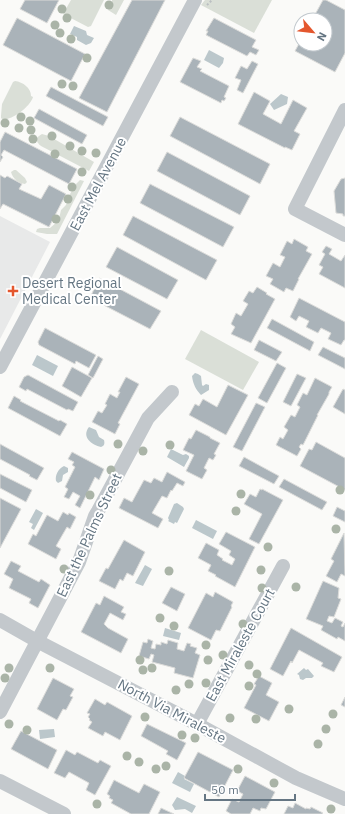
<svg xmlns="http://www.w3.org/2000/svg" width="345" height="814" viewBox="0 0 345 814" font-family="'IBM Plex Sans',sans-serif">
<style>
.built{fill:#e8e9e9}
.green{fill:#dadfd7}
.water{fill:#bbc7cb}
.building{fill:#aab3b9;stroke:#dcdcda}
.lines{fill:none;stroke-linecap:round;stroke-linejoin:round}
.path{stroke:#bbbfc2;stroke-width:2;stroke-dasharray:2 2;stroke-linecap:butt}
.street{stroke:#c3c8cc;stroke-width:14}
.tree{fill:#aab4a7}
.poi-dot{fill:#e4572e;stroke:#fff;stroke-width:1.5}
.labels{text-anchor:middle;dominant-baseline:central;stroke-width:4;stroke-linejoin:round;paint-order:stroke}
.street-label{font-size:14px;fill:#657683;stroke:#fff}
.poi-label{font-size:14px;fill:#657683;stroke:#fff;text-anchor:start}
</style>
<rect width="100%" height="100%" fill="#fafaf8"/>
<path class="built" d="M0 216 50 242 0 339Z"/>
<g class="green">
<path d="M71 0H104L91 26 88 27 63 14Z"/>
<path d="M112 0H124L116 15 108 10 112 3Z"/>
<path d="M205 0H272L254 33 201 5Z"/>
<path d="M15 81C23 82 31 88 31 96L33 97C30 107 13 119 3 120L1 118V116L2 104 13 82Z"/>
<path d="M42 134 49 136 94 162 89 171 41 146C35 141 35 138 42 134Z"/>
<path d="M14 170H16L25 178 27 182 25 184C18 183 13 179 11 172Z"/>
<path d="M80 180 84 181 57 234H47L36 232 37 229 40 228H50L57 222 59 219 61 210 66 205 69 196 75 185Z"/>
<path d="M201 330 259 362 243 390 185 359Z"/>
</g>
<g class="water">
<path d="M74 26 86 31 87 35 94 38 91 43 86 45 77 40V37L70 34Z"/>
<path d="M209 50 224 58 223 63 219 68 204 60Z"/>
<path d="M281 94 288 97 287 104 274 110 270 104Z"/>
<path d="M37 355 58 366 53 376 32 365Z"/>
<path d="M195 373 198 374 201 376 202 385 203 386 206 384 209 385V390L201 395C196 390 193 384 192 376Z"/>
<path d="M89 427 96 430 99 437 104 440C105 444 104 446 101 447 92 445 81 437 89 427Z"/>
<path d="M171 449 183 455 186 454 189 456V458L184 467 167 457Z"/>
<path d="M64 466 68 468V472L63 475 62 481 58 483 56 481C55 475 58 469 64 466Z"/>
<path d="M177 503 183 507 184 509 177 523 175 522 174 524 168 521 169 520 168 518 174 504Z"/>
<path d="M36 509 43 513 34 530 31 528 33 524 29 522Z"/>
<path d="M196 520 217 531 213 539 192 528Z"/>
<path d="M145 565 152 569 143 586 135 583Z"/>
<path d="M165 628 181 633 179 640 163 636Z"/>
<path d="M304 668 306 670 308 669 314 676 312 678H306L303 680 300 679 299 675 297 674Z"/>
<path d="M54 729 55 737 40 739 39 730Z"/>
<path d="M178 772 185 776 184 779 194 784 190 792 172 783Z"/>
<path d="M177 797 196 806 192 813 185 809 175 810 172 805Z"/>
</g>
<g class="building">
<path d="M25 0H59L47 23 20 9Z"/>
<path d="M132 0H165L107 112 79 98Z"/>
<path d="M323 0H326L345 10V53L335 72 295 51 301 40V44H325V20H312Z"/>
<path d="M17 18 85 54 71 81 3 45Z"/>
<path d="M214 18 256 40 252 47 259 50 256 55 250 52 247 56 206 35 208 31H206Z"/>
<path d="M193 58 201 61 197 67 202 69 200 71 229 86 224 97 226 98 224 101 222 100 221 103 180 82Z"/>
<path d="M252 61 258 64 243 93 237 90 241 80 235 78 241 66 247 69Z"/>
<path d="M51 87 108 117 103 126 46 96Z"/>
<path d="M254 92 270 101 263 114 281 124 293 100 307 108 294 131 300 134 292 150 285 147V148L238 124Z"/>
<path d="M39 109 87 135 82 144 34 118Z"/>
<path d="M180 117 270 164 260 184 170 136Z"/>
<path d="M5 132 77 169 69 184 4 150 1 155 3 157 0 162V142Z"/>
<path d="M167 152 250 196 240 215 157 171Z"/>
<path d="M0 175 5 178 7 176 22 184 19 189 41 199 49 185 66 194 49 227 3 204 0 209Z"/>
<path d="M345 178V216H343V214L336 213 334 191 341 179Z"/>
<path d="M150 184 234 227 223 247 140 203Z"/>
<path d="M133 216 217 260 206 280 123 235Z"/>
<path d="M294 239 308 247 306 251 312 254 298 279H299L293 291 286 288 284 292 270 284 273 279 266 276 273 263 280 267 285 257 280 255 287 241 292 244Z"/>
<path d="M326 246 332 249 329 254 341 261 345 255V288L319 274 323 267 319 265 325 254 322 252Z"/>
<path d="M117 247 178 280 167 299 106 267Z"/>
<path d="M99 278 161 311 150 329 90 298Z"/>
<path d="M257 287 267 293 266 294 275 299 251 343 231 334 235 327 231 324 236 313 241 316 248 304 243 301 249 291 253 293Z"/>
<path d="M299 298 345 322V340H344L341 345 328 339 331 333 321 328 318 333 306 327 309 321 299 316 296 321 290 317Z"/>
<path d="M272 319 314 342 310 351 267 328Z"/>
<path d="M45 328 96 355 89 368 76 361 75 364 39 345 38 342Z"/>
<path d="M259 340 282 352 276 361 254 350Z"/>
<path d="M323 347 345 358V369L318 355Z"/>
<path d="M98 356 103 359 93 378 88 375Z"/>
<path d="M277 363 286 368 267 403 258 398Z"/>
<path d="M72 367 92 378 81 397 62 386Z"/>
<path d="M297 374 306 378 291 406 283 402Z"/>
<path d="M28 375 78 402 73 411 68 409 67 410 27 389 26 391 19 387 24 377Z"/>
<path d="M126 377 139 384 118 423 120 424 115 434 92 422 98 411 102 413 107 405 105 404 110 394 117 398 120 392H118Z"/>
<path d="M315 378 332 387 329 392V394L317 415H318L303 445 301 444 299 447 301 449 297 456 276 445 280 437 283 439 288 430 284 427 291 415 295 417 300 407 297 405 303 393 307 395Z"/>
<path d="M228 385 248 395 226 435 189 415 195 404 199 406 203 399 217 407Z"/>
<path d="M343 389 345 390V414L333 407Z"/>
<path d="M14 396 21 400 20 401 59 421 60 420 67 424 60 436 8 408Z"/>
<path d="M256 403 265 407 242 451 233 447Z"/>
<path d="M196 430 210 437V438L220 443 214 454 216 455 213 460 209 458 204 468 207 470 202 479 186 471 194 455 183 450 189 438 191 439Z"/>
<path d="M316 442 345 458V490L300 466 309 449 312 450Z"/>
<path d="M0 444 44 468 37 480 29 476 30 475 0 459Z"/>
<path d="M72 452 104 469 99 480 95 477 80 508 75 505 80 496 73 492 69 499 64 497 68 489 65 487 75 467 72 465 74 462 68 459Z"/>
<path d="M244 457 279 476 274 484 239 466Z"/>
<path d="M167 472 185 482 183 486 177 483 172 491 171 490 167 498 162 496 152 513 163 519 158 528 119 508 124 498 132 502 144 480 151 483 154 478 162 482Z"/>
<path d="M0 474 32 490 26 502 0 488Z"/>
<path d="M284 479 327 502 322 510 279 487Z"/>
<path d="M260 489 262 490V489L283 500 259 544 249 539 262 514 244 504 250 494 256 497Z"/>
<path d="M0 498 21 509 0 548Z"/>
<path d="M337 507 345 511V522L333 516Z"/>
<path d="M63 512 68 515 69 513 76 517 70 529 67 527 56 546 61 549 56 559 28 544 33 534 36 536 47 515 58 521Z"/>
<path d="M226 532 255 547 235 587 215 576 216 575 208 571 211 565 198 558 206 543 219 550 217 555 223 559 222 560 232 565 235 559 229 555 231 551 219 544Z"/>
<path d="M344 533 345 576 341 574 337 582 326 576 334 561 331 559Z"/>
<path d="M124 540 145 552 133 576 127 573 123 581 120 579 115 589 99 581 106 568 108 569Z"/>
<path d="M11 561 21 566 18 571 39 582 41 579 50 585 38 608 29 603 31 599 9 588 13 579 4 574Z"/>
<path d="M323 581 339 588 338 598 341 599 334 617 329 616 327 621 332 623 335 618 343 622 341 626 343 627 345 623V641L338 637 337 639 321 630 323 626 306 619Z"/>
<path d="M171 587 185 594 177 611 162 603Z"/>
<path d="M215 592 233 602 231 606 232 607 220 631 216 630 211 640 188 628 206 593 213 597Z"/>
<path d="M104 596 124 607 121 612 126 614 123 620 110 613 104 624 108 628 128 639 121 653 81 632 96 603 100 605Z"/>
<path d="M291 628 342 657 334 672 321 666 323 663 299 650 292 663 291 661 283 676 270 669Z"/>
<path d="M148 639 153 641 151 648 155 649 156 644 161 645V642L167 644 168 640 178 643 177 649 184 651 187 643 191 644 190 646 197 648 195 653 200 655 193 678 174 673 175 668 152 662 154 655 151 654 149 659 139 656 143 642 147 643Z"/>
<path d="M259 676 272 683 266 695 279 702 269 721 244 708 256 685 254 684Z"/>
<path d="M53 678 74 689 70 696 73 697 66 710 63 709 57 720 37 709Z"/>
<path d="M345 697V707L341 705Z"/>
<path d="M95 699 105 705 107 702 132 716 120 740 105 732 103 736 88 728 92 722 89 720 90 719 88 717 90 714 87 713Z"/>
<path d="M147 724 186 743 177 760 166 754 168 751 141 736Z"/>
<path d="M21 731 57 750 48 769 11 749Z"/>
<path d="M66 750 75 755 77 752 98 763 100 760 111 766 95 795 86 790 89 783 69 772 65 778 54 773Z"/>
<path d="M198 752 233 770 219 797 184 778Z"/>
<path d="M245 776 275 792 266 809 261 808 260 811 253 808 250 814H231L226 811 232 799 239 802 243 794 237 791Z"/>
<path d="M114 780 139 793 144 784 160 792 149 814H131L111 803 113 800 109 798 110 796 107 794Z"/>
<path d="M295 803 306 809V808L310 809 311 807 323 813 322 814H284L288 806 293 808Z"/>
<path d="M161 808 174 814H158Z"/>
</g>
<g class="lines">
<path class="path" d="M207 5 212 0"/>
<g class="street">
<path d="M345 110 295 209 345 235"/>
<path d="M0 367 195 0"/>
<path d="M0 620 37 641 197 724 296 778 345 799"/>
<path d="M0 712 79 562 95 516 98 511 148 418 172 392"/>
<path d="M197 724 283 566"/>
<path d="M0 781 64 814"/>
</g>
</g>
<g class="tree">
<circle cx="109" cy="5" r="4.5"/>
<circle cx="62" cy="9" r="4.5"/>
<circle cx="67" cy="18" r="4.5"/>
<circle cx="55" cy="25" r="4.5"/>
<circle cx="60" cy="33" r="4.5"/>
<circle cx="71" cy="39" r="4.5"/>
<circle cx="87" cy="58" r="4.5"/>
<circle cx="62" cy="84" r="4.5"/>
<circle cx="73" cy="86" r="4.5"/>
<circle cx="21" cy="117" r="4.5"/>
<circle cx="30" cy="121" r="4.5"/>
<circle cx="5" cy="123" r="4.5"/>
<circle cx="19" cy="128" r="4.5"/>
<circle cx="31" cy="130" r="4.5"/>
<circle cx="52" cy="136" r="4.5"/>
<circle cx="33" cy="139" r="4.5"/>
<circle cx="70" cy="146" r="4.5"/>
<circle cx="82" cy="151" r="4.5"/>
<circle cx="96" cy="153" r="4.5"/>
<circle cx="55" cy="154" r="4.5"/>
<circle cx="82" cy="172" r="4.5"/>
<circle cx="72" cy="187" r="4.5"/>
<circle cx="68" cy="199" r="4.5"/>
<circle cx="56" cy="219" r="4.5"/>
<circle cx="118" cy="444" r="4.5"/>
<circle cx="170" cy="445" r="4.5"/>
<circle cx="143" cy="451" r="4.5"/>
<circle cx="111" cy="470" r="4.5"/>
<circle cx="340" cy="490" r="4.5"/>
<circle cx="241" cy="494" r="4.5"/>
<circle cx="90" cy="495" r="4.5"/>
<circle cx="236" cy="511" r="4.5"/>
<circle cx="336" cy="529" r="4.5"/>
<circle cx="268" cy="547" r="4.5"/>
<circle cx="64" cy="569" r="4.5"/>
<circle cx="261" cy="570" r="4.5"/>
<circle cx="169" cy="571" r="4.5"/>
<circle cx="296" cy="587" r="4.5"/>
<circle cx="262" cy="588" r="4.5"/>
<circle cx="160" cy="618" r="4.5"/>
<circle cx="243" cy="624" r="4.5"/>
<circle cx="174" cy="626" r="4.5"/>
<circle cx="206" cy="645" r="4.5"/>
<circle cx="223" cy="655" r="4.5"/>
<circle cx="140" cy="660" r="4.5"/>
<circle cx="208" cy="660" r="4.5"/>
<circle cx="249" cy="665" r="4.5"/>
<circle cx="9" cy="668" r="4.5"/>
<circle cx="50" cy="668" r="4.5"/>
<circle cx="152" cy="668" r="4.5"/>
<circle cx="143" cy="670" r="4.5"/>
<circle cx="257" cy="674" r="4.5"/>
<circle cx="5" cy="678" r="4.5"/>
<circle cx="206" cy="683" r="4.5"/>
<circle cx="189" cy="684" r="4.5"/>
<circle cx="249" cy="686" r="4.5"/>
<circle cx="176" cy="690" r="4.5"/>
<circle cx="289" cy="709" r="4.5"/>
<circle cx="333" cy="714" r="4.5"/>
<circle cx="145" cy="717" r="4.5"/>
<circle cx="230" cy="718" r="4.5"/>
<circle cx="256" cy="719" r="4.5"/>
<circle cx="9" cy="724" r="4.5"/>
<circle cx="326" cy="729" r="4.5"/>
<circle cx="27" cy="730" r="4.5"/>
<circle cx="182" cy="735" r="4.5"/>
<circle cx="195" cy="738" r="4.5"/>
<circle cx="318" cy="744" r="4.5"/>
<circle cx="127" cy="756" r="4.5"/>
<circle cx="139" cy="762" r="4.5"/>
<circle cx="166" cy="766" r="4.5"/>
<circle cx="156" cy="769" r="4.5"/>
<circle cx="238" cy="769" r="4.5"/>
<circle cx="274" cy="783" r="4.5"/>
<circle cx="97" cy="804" r="4.5"/>
<circle cx="331" cy="809" r="4.5"/>
</g>
<path class="poi-dot" d="M11 285h4v4h4v4h-4v4h-4v-4h-4v-4h4z"/>
<g class="labels">
<g class="street-label">
<text transform="translate(98 184) rotate(-62)">East Mel Avenue</text>
<text transform="translate(89 535) rotate(-65)">East the Palms Street</text>
<text transform="translate(240 645) rotate(-61)">East Miraleste Court</text>
<text transform="translate(172 711) rotate(28)">North Via Miraleste</text>
</g>
<g class="poi-label">
<text x="22" y="283">Desert Regional<tspan x="22" dy="16">Medical Center</tspan></text>
</g>
</g>
<g transform="translate(313 32) rotate(118)"><circle r="19" fill="#ffffff" stroke="#c1c8cd"/>
<path d="M0-3L7 15L0 10L-7 15Z" fill="#e4572e"/>
<text y="-6" font-size="11" font-weight="bold" text-anchor="middle" fill="#657683">N</text>
</g>
<path d="M205 794v6h90v-6" fill="none" stroke="#657683" stroke-width="2"/>
<text x="211" y="794" font-size="12" fill="#657683" stroke="#ffffff" stroke-width="3" paint-order="stroke">50 m</text>
</svg>
